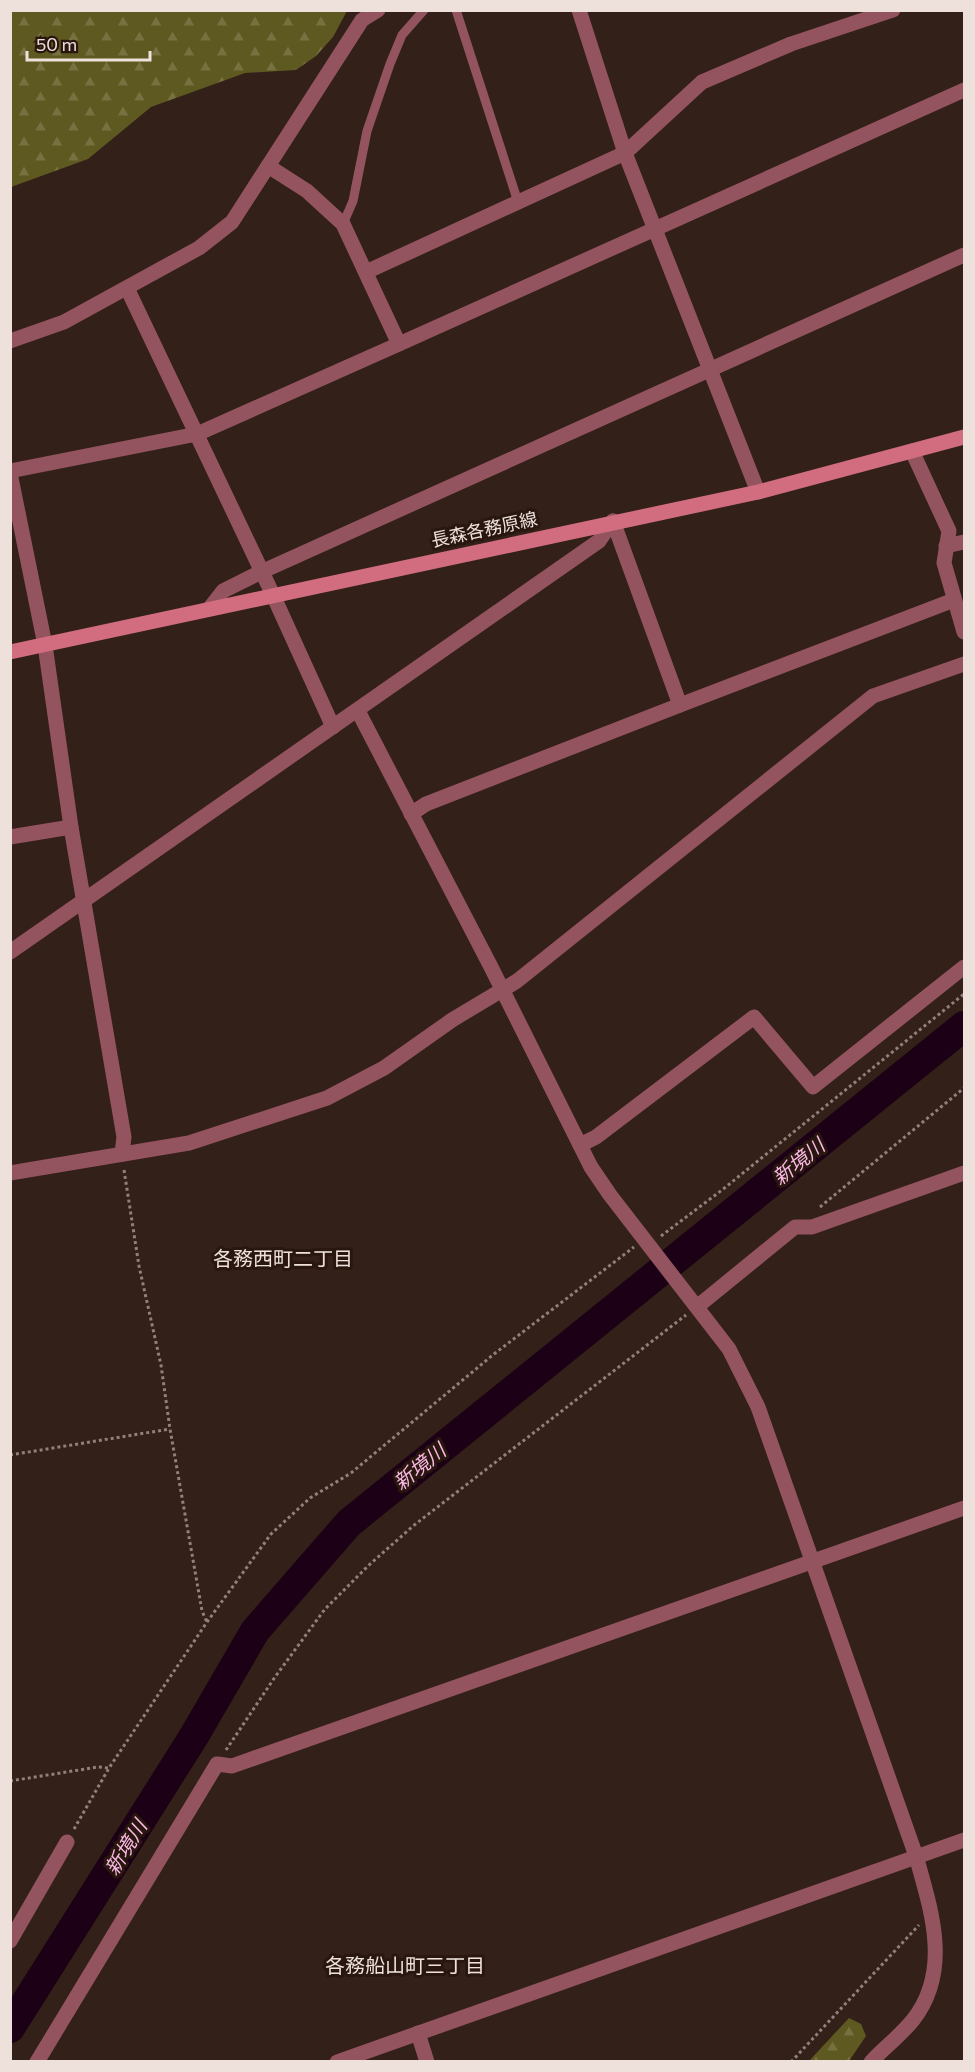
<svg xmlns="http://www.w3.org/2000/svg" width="975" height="2072" viewBox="0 0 975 2072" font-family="Commissioner,'Noto Sans JP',sans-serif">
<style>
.forest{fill:url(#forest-firs)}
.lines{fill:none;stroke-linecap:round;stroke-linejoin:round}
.river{stroke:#1c0015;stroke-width:30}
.path{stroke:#91817b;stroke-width:3;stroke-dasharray:3 3;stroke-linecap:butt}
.service{stroke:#94545f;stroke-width:9}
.minor{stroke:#94545f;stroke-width:15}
.tertiary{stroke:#94545f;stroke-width:15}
.secondary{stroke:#d26d7f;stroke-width:15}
.labels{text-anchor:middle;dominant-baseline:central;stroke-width:6;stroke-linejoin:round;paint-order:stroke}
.street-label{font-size:18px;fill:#eee1dc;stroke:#29160f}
.water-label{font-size:20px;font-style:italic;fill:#fbb9e6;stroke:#29160f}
.neighbourhood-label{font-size:20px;fill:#eee1dc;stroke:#29160f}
</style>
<defs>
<pattern id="forest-firs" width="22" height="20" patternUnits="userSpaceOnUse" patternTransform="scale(1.5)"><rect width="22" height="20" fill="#5e5920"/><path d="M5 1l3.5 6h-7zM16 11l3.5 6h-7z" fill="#757140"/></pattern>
</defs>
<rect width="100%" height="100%" fill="#332018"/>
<g class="forest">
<path d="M11 10H347V11L333 37 316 56 296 70 245 73 151 107 88 159 11 187Z"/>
<path d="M849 2018 861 2024 866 2036 849 2061H809Z"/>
</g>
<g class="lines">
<path class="river" d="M10 2028 194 1736 255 1631 349 1523 964 1026"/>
<g class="path">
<path d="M124 1170 139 1266 161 1365 170 1429 202 1611 207 1622"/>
<path d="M820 1207 964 1088"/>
<path d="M661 1236 722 1190 964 994"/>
<path d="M10 1455 170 1429"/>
<path d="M226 1750 275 1677 325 1609 368 1566 413 1526 686 1315"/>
<path d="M10 1781 98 1767 109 1768"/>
<path d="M74 1829 109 1768 207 1622 271 1534 310 1498 351 1473 494 1354 634 1247"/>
<path d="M791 2062 919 1925"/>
</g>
<g class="service">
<path d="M456 10 518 202"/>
<path d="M343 224 353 201 367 131 390 64 402 35 424 10"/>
</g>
<g class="minor">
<path d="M579 10 625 153 702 82 791 44 893 10"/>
<path d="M366 272 625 153 758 492"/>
<path d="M127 288 273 595 333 727"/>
<path d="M10 341 64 322 199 248 232 222 362 20 378 10"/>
<path d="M399 344 964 90"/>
<path d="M912 451 949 531 944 563 964 632"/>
<path d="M10 471 197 434 399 344 343 224 307 191 268 166"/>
<path d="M10 473 45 645 71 827 124 1137 122 1154"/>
<path d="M946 546 964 542"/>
<path d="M209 609 223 591 261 572 964 255"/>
<path d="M680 705 954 600"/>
<path d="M358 711 490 965 591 1167 610 1195 729 1349 758 1407 916 1856"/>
<path d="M411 814 426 804 680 705 613 521"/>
<path d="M10 837 71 827"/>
<path d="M580 1145 596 1137 754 1017 813 1087 964 967"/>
<path d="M10 1173 189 1143 327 1098 384 1068 452 1020 517 981 873 696 964 664"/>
<path d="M698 1306 795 1227H812L964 1173"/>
<path d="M10 1941 67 1842"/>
<path d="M418 2033 427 2062"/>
<path d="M37 2062 217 1764 232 1766 964 1508"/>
</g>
<g class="tertiary">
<path d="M10 952 599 541 613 521"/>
<path d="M337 2062 964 1840"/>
<path d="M871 2062C884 2048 901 2035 913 2020 952 1970 931 1910 916 1856"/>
</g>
<path class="secondary" d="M10 652 758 492 964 437"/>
</g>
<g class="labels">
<g class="street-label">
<text transform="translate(484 529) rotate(-12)">長森各務原線</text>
</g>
<g class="water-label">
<text transform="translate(798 1161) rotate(-39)">新境川</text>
<text transform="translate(419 1466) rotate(-39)">新境川</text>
<text transform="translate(125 1847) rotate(-58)">新境川</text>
</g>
<g class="neighbourhood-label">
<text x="283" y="1258">各務西町二丁目</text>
<text x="405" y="1965">各務船山町三丁目</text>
</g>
</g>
<rect width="975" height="2072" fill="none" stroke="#eee1dc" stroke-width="24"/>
<path d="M27 51v9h123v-9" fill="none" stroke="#eee1dc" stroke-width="3"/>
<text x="36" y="51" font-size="18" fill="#eee1dc" stroke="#29160f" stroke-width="4.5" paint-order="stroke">50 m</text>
</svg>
